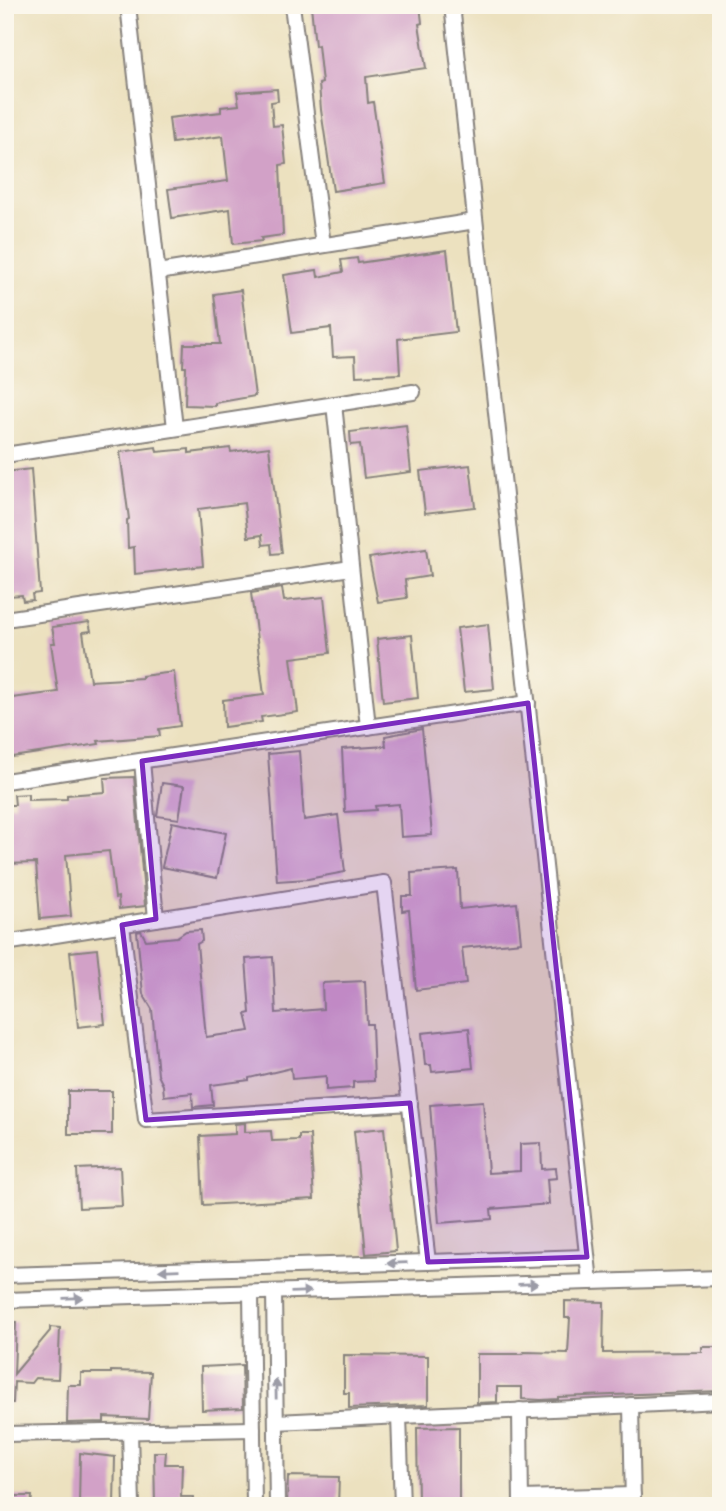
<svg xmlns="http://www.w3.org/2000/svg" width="726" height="1511" viewBox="0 0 726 1511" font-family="Kalam,sans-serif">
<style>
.building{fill:#d2a1c7}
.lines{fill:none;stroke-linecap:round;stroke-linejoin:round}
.minor-casing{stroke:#87827d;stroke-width:18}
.minor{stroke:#fff;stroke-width:14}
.oneway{fill:#9c9ca7}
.marked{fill:#7b2cbf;fill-opacity:0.2;stroke:#7b2cbf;stroke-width:5;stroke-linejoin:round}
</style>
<rect width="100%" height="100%" fill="#fbf7ec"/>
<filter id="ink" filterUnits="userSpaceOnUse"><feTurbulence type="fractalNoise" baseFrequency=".0143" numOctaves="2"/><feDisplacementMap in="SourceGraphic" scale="14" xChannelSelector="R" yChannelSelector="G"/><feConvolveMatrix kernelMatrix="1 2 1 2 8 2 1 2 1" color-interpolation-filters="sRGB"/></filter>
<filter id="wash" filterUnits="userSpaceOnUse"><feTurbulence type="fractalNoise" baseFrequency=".00686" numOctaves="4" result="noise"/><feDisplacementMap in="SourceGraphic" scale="28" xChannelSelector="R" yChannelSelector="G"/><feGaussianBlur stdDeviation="1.57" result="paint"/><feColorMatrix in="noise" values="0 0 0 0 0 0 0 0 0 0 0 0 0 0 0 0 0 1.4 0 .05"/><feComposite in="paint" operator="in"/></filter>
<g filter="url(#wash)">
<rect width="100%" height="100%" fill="#ece1bf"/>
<g id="blocks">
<g class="building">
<path d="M311 5H420L422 23 419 24 426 68 366 77 368 103 373 102 385 183 333 191 321 110 319 84 322 83 318 45 315 46Z"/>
<path d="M277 89 278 101 271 102 273 126 282 125 286 164 280 165 283 235 261 238 262 241 233 244 230 209 172 218 168 189 228 181 223 136 172 143 169 118 221 112V107L239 105 237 92Z"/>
<path d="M447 250 456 332 398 339 400 374 356 376 355 356 333 357 331 328 292 333 284 275 317 270 318 277 343 272 341 260 357 258 358 263Z"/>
<path d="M241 290 255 396 215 403V406L185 405 186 367H183L184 344H220L214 294Z"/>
<path d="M406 425 411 472 364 478 360 444 351 445 350 432Z"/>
<path d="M156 447 157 452 189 449V453L230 448 231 452 269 447 282 553 272 554 271 544 263 545 262 535 248 537 244 503 198 509 203 566 135 574 134 547 128 548 127 520 129 519 120 452Z"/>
<path d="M470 465 475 507 425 513 420 471Z"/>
<path d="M31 469 40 593 32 594 33 600 23 601 22 595 8 596 5 566V472Z"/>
<path d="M426 549 430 576 405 580 407 598 378 602 369 558Z"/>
<path d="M282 588 284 601 324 597 330 653 291 658 298 712 261 717 262 722 224 727 223 700 264 695 251 593Z"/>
<path d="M89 622 91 631 83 632 90 681 142 678V676L174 672 180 726 159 729 160 736 98 741 99 744 5 758V699L58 692 51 643H55L52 627Z"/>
<path d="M488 624 494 689 464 692 457 628Z"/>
<path d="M412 635 418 698 383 702 377 639Z"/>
<path d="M422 729 432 835 401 837 399 804 375 806 376 810 345 812 342 749 386 746 385 736Z"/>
<path d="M299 751 304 820 338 815 345 872 308 879 277 881 268 754Z"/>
<path d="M134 777 145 906 119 909 118 897 115 898 109 851 66 855 71 916 40 919 36 863 5 864V805H15L14 795 28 794V800L67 799V795L105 792 104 778Z"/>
<path d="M162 783 184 786 179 819 157 816Z"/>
<path d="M172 822 226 833 217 878 162 867Z"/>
<path d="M458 870 460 909 517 903 521 942 462 948 466 984 416 990 409 910 402 911V896H412L411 873Z"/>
<path d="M201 930 202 941 197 944 206 1037 250 1031 246 1014 250 1013 246 959 273 957 276 1013 323 1009 322 983 365 981 367 1024H372L374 1081 353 1082V1088L326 1090V1076L292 1079 291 1068 249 1078V1080L211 1085 213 1105 193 1107 192 1093 164 1096 163 1085 158 1075 152 1009 143 994 137 932 141 931 146 940 177 937 186 931Z"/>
<path d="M97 949 105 1024 78 1027 70 952Z"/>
<path d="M469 1028 473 1068 432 1072 431 1065H425L422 1033Z"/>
<rect x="68" y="1091" width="44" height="43"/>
<path d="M483 1101 488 1173 520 1171V1144L541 1143 542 1169 556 1168 557 1178 547 1179 549 1204 491 1209 492 1219 439 1223 430 1105Z"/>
<path d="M245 1123V1132L271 1131 272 1141 299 1140V1135H310L314 1199 203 1205 200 1136 235 1134V1124Z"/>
<path d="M384 1128 396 1251 366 1254 354 1131Z"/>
<path d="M120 1167 122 1206 79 1208 77 1169Z"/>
<path d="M565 1301 604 1302 603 1353 702 1352V1347H721V1391L558 1397V1399L541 1400 522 1399V1387H497V1402L477 1403V1354H523L524 1352 568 1353 570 1318H565Z"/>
<path d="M5 1322H16L14 1374 50 1331V1327L60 1328 58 1379 35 1378 31 1383 14 1382 13 1403H5Z"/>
<path d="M344 1355 428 1356V1405L349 1408V1393H344Z"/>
<path d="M242 1365 243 1408 202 1410 201 1367Z"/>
<path d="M111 1371 151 1372 148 1419 104 1417V1422L67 1423 68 1385H81V1373H111Z"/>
<path d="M459 1427V1503L418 1504 417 1428Z"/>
<path d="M154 1452H166L165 1464H182L181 1497H193V1506H155Z"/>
<path d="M80 1453 115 1457 114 1506H79Z"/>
<path d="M288 1476 339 1477 338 1506H287Z"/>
<path d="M5 1496H32L31 1506H5Z"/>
</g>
</g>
</g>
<g filter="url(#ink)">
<use href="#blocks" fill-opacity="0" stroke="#87827d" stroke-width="2"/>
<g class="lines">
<defs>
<g id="minor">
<path d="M128 5 175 428"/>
<path d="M292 5 323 245"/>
<path d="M452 5 590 1282"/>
<path d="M158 272 475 221"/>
<path d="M334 404 368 727"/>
<path d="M5 455 413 392"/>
<path d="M5 619 351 568"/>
<path d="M142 761 156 919"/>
<path d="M5 781 528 703"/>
<path d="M122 925 146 1120 410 1103"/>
<path d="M5 943 384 883 428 1262"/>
<path d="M5 1275 587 1257"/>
<path d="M251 1293 254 1506"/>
<path d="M274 1293 277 1506"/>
<path d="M5 1300 721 1278"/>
<path d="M631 1405 633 1506"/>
<path d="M520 1410 521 1506"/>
<path d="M399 1416 402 1506"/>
<path d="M276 1422 721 1401"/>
<path d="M130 1431 132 1506"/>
<path d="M5 1434 253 1429"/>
<path d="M521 1498 633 1495"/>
</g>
</defs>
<use href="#minor" class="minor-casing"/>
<use href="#minor" class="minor"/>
</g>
<defs><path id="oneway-solid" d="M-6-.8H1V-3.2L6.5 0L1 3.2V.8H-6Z" transform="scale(1.75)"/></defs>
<g class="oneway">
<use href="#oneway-solid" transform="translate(397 1263) rotate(178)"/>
<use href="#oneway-solid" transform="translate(169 1270) rotate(178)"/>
<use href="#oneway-solid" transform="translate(528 1284) rotate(-2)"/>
<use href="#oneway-solid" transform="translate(301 1292) rotate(-2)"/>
<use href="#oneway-solid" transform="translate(73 1298) rotate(-2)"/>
<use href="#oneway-solid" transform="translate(276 1389) rotate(-91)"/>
</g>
</g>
<path class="marked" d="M528 703 587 1257 428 1262 410 1103 146 1120 122 925 156 919 142 761Z"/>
<rect width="726" height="1511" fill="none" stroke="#fbf7ec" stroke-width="28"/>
</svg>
